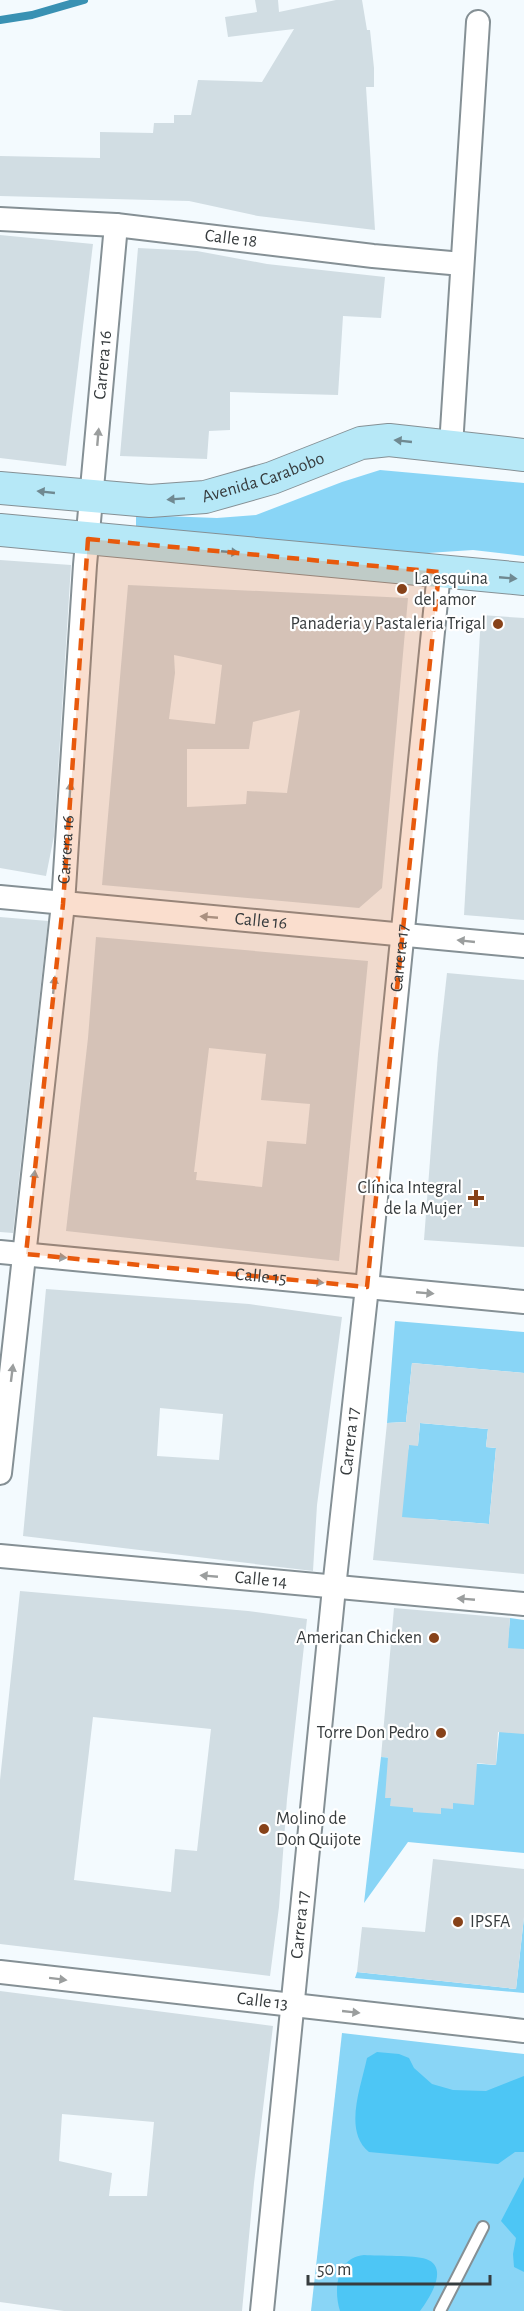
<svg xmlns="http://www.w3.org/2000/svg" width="524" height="2311" viewBox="0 0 524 2311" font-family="'Alegreya Sans',sans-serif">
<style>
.green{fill:#89d5f6}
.forest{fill:#4dc6f5}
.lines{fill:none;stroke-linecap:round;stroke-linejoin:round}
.stream{stroke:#3991b3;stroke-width:8}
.building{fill:#d1dde3;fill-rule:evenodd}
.lane-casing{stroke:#859095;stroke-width:14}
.street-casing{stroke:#859095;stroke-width:26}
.secondary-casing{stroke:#859095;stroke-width:34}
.lane{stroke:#fff;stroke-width:10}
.street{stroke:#fff;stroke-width:22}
.secondary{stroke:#b6e8f7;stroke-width:32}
.oneway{fill:#9b9e9e}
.oneway2{fill:#708991}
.marked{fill:#e8590c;fill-opacity:0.2;stroke:#e8590c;stroke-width:4.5;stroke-dasharray:12 8;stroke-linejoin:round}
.poi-dot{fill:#874219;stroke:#fff;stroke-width:2}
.labels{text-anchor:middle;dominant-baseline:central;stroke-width:4.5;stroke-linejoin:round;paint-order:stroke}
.street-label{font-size:18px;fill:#373c3e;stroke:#fff}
.poi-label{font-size:18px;fill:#373c3e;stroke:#fff;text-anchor:end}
</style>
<rect width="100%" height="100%" fill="#f3fafe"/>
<g class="green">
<path d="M380 470 524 483V556L473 550 382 556 136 533V515L217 518 256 515 342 482Z"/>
<path d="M395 1321 524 1332V1373L412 1363 406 1422 387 1423Z"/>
<path d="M420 1423 488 1429 486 1447 496 1448 489 1524 427 1519 391 1541 409 1445H418Z"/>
<path d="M510 1618 524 1620V1853L408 1842 364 1903 381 1757 496 1765Z"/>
<path d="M524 1917V1993L355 1978 357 1972 516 1989Z"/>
<path d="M342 2033 524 2054V2311H311Z"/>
</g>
<g class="forest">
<path d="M377 2052 399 2054 409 2058 414 2068 432 2084 453 2090 486 2091 524 2076V2152H515L498 2164 369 2152C343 2131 361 2087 367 2058Z"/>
<path d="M524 2177V2272L514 2267 513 2254 516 2238 501 2221Z"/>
<path d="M364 2255C379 2256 414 2255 426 2259 450 2267 429 2299 420 2311H340C333 2289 337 2257 364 2255Z"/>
</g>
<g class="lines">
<path class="stream" d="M0 20 32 15 84 0"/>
</g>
<g class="building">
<path d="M255 0H278L279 12 336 0H362L367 30H370L374 68V87H366L375 230 258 216 189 201 0 196V156L100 158V132L153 133 154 123H174V115H191L198 80 262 82 294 29 228 37 225 17 257 12Z"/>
<path d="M0 235 93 244 66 466 0 458Z"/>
<path d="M138 248 197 251 267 264 385 277 381 318 343 316 338 395 230 392V430L209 431 207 459 120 456Z"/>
<path d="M0 560 71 565 54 836 46 876 0 868Z"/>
<path d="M128 585 408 598 382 888 359 908 102 885ZM174 655 222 665 215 724 169 719 175 673ZM300 710 287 793 247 791 246 804 187 807V749H249L253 722Z"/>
<path d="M481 615 524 618V920L464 915Z"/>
<path d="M0 917 48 921 13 1233 0 1232Z"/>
<path d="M96 937 368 961 339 1261 66 1231 88 1038ZM209 1048 266 1054 261 1100 310 1104 306 1144 267 1141 262 1187 196 1180 197 1172H194Z"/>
<path d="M447 973 524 980V1247L424 1240 438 1054Z"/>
<path d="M46 1289 249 1304 342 1317 317 1505 313 1571 23 1536ZM160 1408 223 1414 219 1460 157 1456Z"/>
<path d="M412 1363 524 1373V1574L373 1560 387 1423 406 1422ZM420 1423 488 1429 486 1447 496 1448 489 1524 402 1517 409 1445 418 1446Z"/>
<path d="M20 1591 248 1611 307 1619 287 1799 279 1907 270 1976 0 1944V1780ZM93 1717 211 1729 197 1851 175 1849 171 1892 74 1880Z"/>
<path d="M394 1608 510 1618 508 1648 524 1649V1734L498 1732 496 1765 477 1763 474 1805 453 1803V1809L441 1808V1814L413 1812V1808L390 1806 391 1798H385L388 1757H381Z"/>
<path d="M433 1859 524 1869V1917L516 1989 357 1972 362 1927 425 1932Z"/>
<path d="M0 1991 273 2026 254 2183 242 2311H64L0 2302ZM62 2114 154 2122 147 2196H109L112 2173 59 2161Z"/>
</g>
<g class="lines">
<defs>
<path id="lane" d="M440 2311 483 2227"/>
<g id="street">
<path id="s1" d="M0 219 116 225 373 256 462 264"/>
<path d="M451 446 478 22"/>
<path id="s2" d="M0 897 524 946"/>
<path id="s3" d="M0 1252 524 1302"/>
<path id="s4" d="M0 1473 63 904 85 565 116 225"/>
<path id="s5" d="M0 1556 524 1604"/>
<path id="s6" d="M0 1972 524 2031"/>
<path id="s7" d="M262 2311 334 1588 367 1287 439 572"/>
</g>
<g id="secondary">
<path id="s8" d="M0 488 150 501 205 497 272 478 361 443 389 440 524 455"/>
<path d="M0 530 524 579"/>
</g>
</defs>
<use href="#lane" class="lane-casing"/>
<use href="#street" class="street-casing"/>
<use href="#secondary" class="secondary-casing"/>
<use href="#lane" class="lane"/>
<use href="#street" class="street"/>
<use href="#secondary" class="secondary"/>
</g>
<defs><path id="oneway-solid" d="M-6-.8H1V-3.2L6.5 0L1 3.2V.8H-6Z" transform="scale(1.5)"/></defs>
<g class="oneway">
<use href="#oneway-solid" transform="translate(98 437) rotate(-85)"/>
<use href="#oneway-solid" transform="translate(70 791) rotate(-86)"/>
<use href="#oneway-solid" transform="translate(209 917) rotate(-175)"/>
<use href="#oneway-solid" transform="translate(466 941) rotate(-174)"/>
<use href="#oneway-solid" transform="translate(54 985) rotate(-84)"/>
<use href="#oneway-solid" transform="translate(34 1179) rotate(-84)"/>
<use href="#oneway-solid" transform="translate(58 1257) rotate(6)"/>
<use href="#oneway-solid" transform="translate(315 1282) rotate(6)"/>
<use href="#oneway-solid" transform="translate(425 1293) rotate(5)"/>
<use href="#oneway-solid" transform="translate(12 1373) rotate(-83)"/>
<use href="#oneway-solid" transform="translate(209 1576) rotate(-175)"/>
<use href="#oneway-solid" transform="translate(466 1599) rotate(-175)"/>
<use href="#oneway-solid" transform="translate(58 1979) rotate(7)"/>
<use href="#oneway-solid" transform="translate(351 2012) rotate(6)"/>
</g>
<g class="oneway2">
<use href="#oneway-solid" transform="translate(403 441) rotate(-174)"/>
<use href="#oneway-solid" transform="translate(46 492) rotate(-174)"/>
<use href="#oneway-solid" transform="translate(176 499) rotate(176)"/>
<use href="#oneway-solid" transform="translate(230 552) rotate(5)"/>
<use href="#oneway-solid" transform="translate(508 578) rotate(5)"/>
</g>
<path class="marked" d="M88 539 439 572 367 1287 26 1254 63 904Z"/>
<g class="poi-dot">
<circle cx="402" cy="589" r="6"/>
<circle cx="498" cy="624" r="6"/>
<path d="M473 1189h6v6h6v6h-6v6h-6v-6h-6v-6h6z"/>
<circle cx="434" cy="1638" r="6"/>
<circle cx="441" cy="1733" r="6"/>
<circle cx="264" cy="1829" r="6"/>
<circle cx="458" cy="1922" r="6"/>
</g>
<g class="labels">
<g class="street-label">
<text stroke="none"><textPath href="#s1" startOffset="232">Calle 18</textPath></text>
<text stroke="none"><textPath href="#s4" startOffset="1113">Carrera 16</textPath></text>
<text stroke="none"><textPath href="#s8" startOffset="267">Avenida Carabobo</textPath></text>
<text stroke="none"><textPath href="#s4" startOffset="627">Carrera 16</textPath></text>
<text stroke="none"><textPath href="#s2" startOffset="262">Calle 16</textPath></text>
<text stroke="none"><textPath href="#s7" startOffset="1360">Carrera 17</textPath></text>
<text stroke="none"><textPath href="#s3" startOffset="262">Calle 15</textPath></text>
<text stroke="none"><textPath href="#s7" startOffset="874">Carrera 17</textPath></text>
<text stroke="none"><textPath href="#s5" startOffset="262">Calle 14</textPath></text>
<text stroke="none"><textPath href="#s7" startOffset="388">Carrera 17</textPath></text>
<text stroke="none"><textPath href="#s6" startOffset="264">Calle 13</textPath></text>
</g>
<g class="poi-label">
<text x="414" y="579" text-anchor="start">La esquina<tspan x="414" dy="21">del amor</tspan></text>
<text x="486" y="624">Panaderia y Pastaleria Trigal</text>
<text x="462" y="1188">Clínica Integral<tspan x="462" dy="21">de la Mujer</tspan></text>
<text x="422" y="1638">American Chicken</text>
<text x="429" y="1733">Torre Don Pedro</text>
<text x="276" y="1819" text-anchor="start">Molino de<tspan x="276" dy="21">Don Quijote</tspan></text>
<text x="470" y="1922" text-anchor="start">IPSFA</text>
</g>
</g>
<path d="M308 2275v9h182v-9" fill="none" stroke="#373c3e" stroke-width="3"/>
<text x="317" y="2275" font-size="18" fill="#373c3e" stroke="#ffffff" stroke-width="4.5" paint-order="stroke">50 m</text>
</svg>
